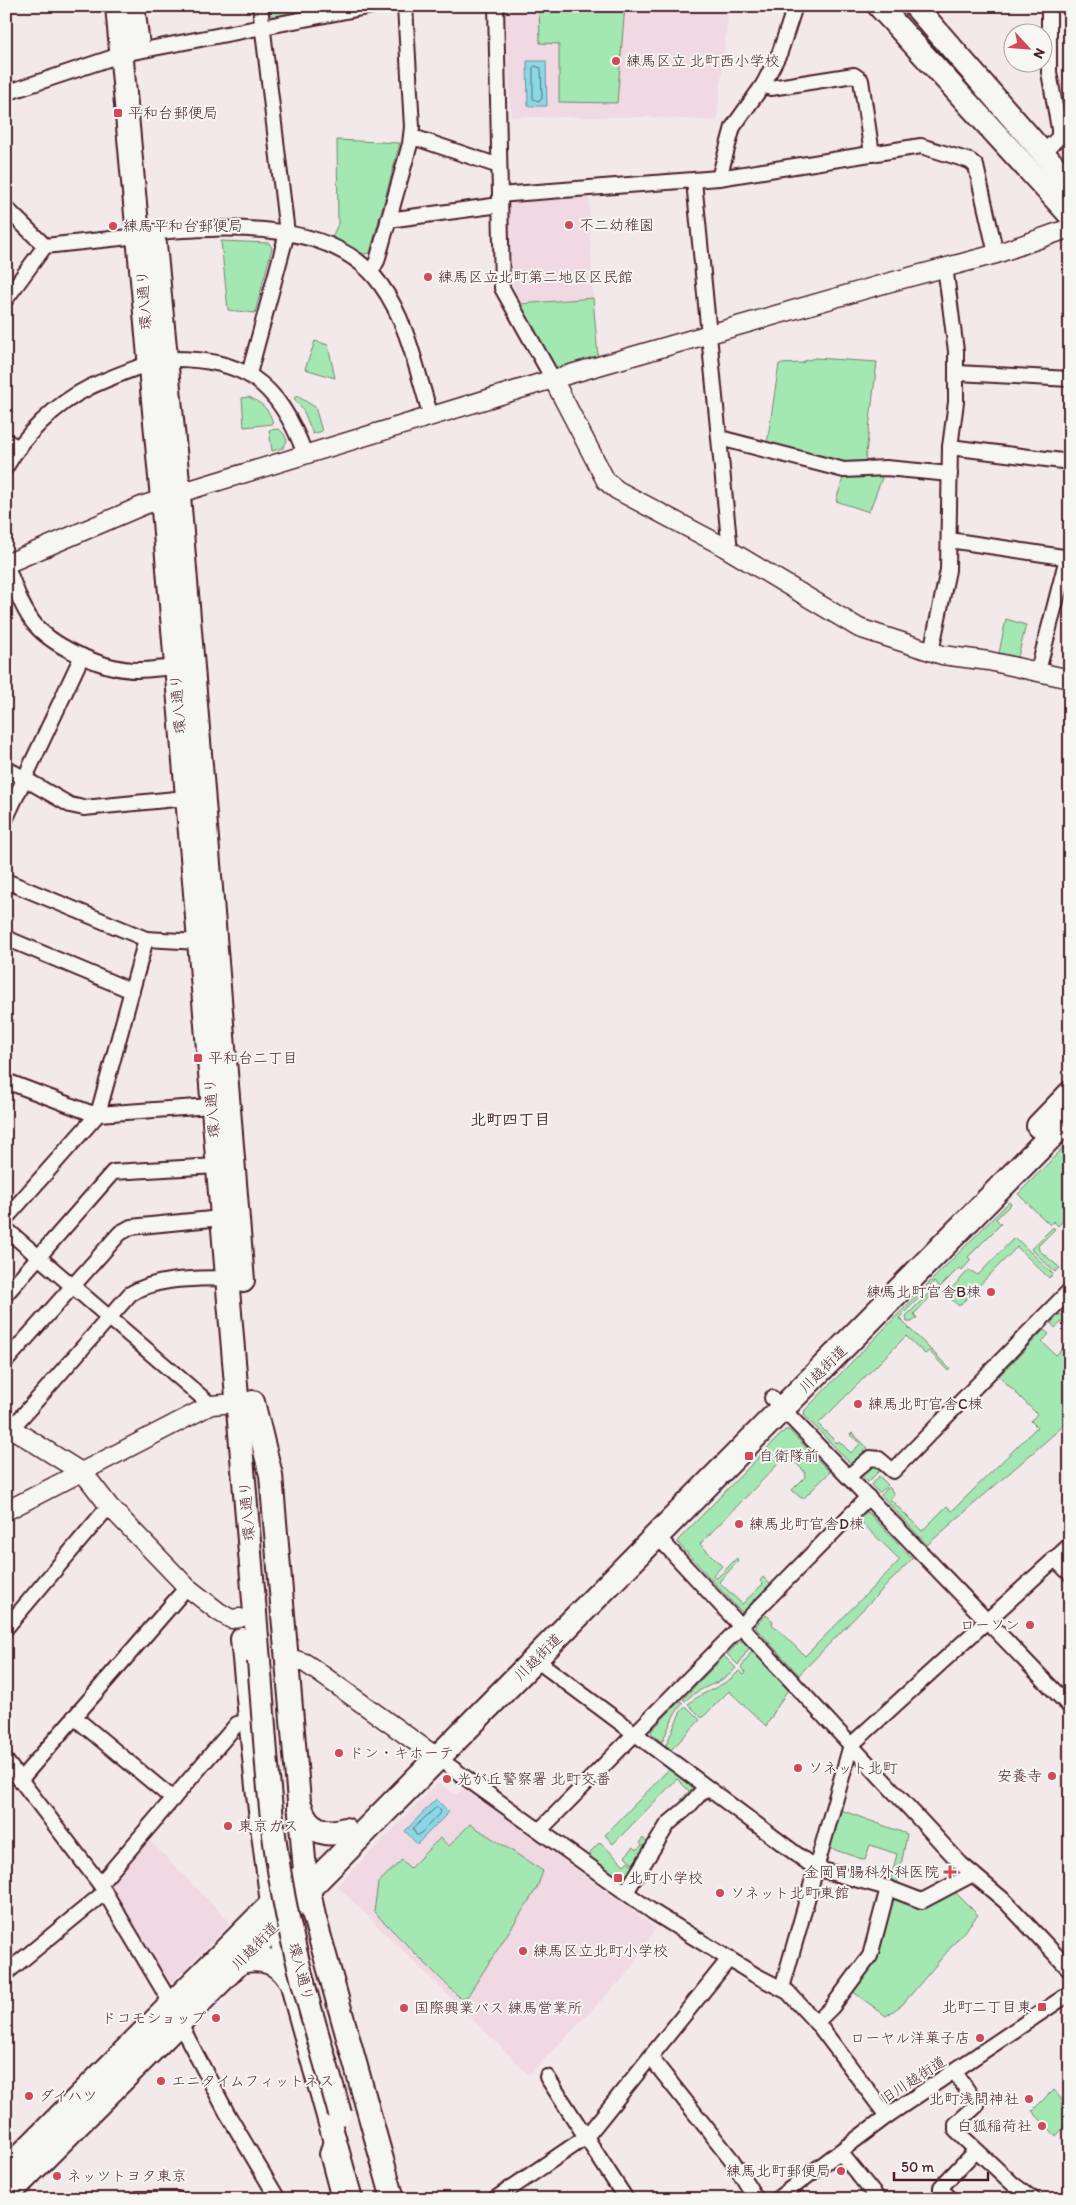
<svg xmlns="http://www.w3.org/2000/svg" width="1076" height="2205" viewBox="0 0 1076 2205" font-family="Itim,'Klee One',sans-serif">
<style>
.built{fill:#f0d9e3}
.green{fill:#a3e7b2;stroke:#76836e}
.water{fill:#89d9e5;stroke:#708f9b}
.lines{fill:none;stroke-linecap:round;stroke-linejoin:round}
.shore{stroke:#636975;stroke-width:1}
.minor-casing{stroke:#4a1f2b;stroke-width:18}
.tertiary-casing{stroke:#4a1f2b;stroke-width:21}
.primary-casing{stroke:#4a1f2b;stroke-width:26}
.trunk-casing{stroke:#4a1f2b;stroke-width:28}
.minor{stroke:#f6f6f2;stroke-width:14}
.tertiary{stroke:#f6f6f2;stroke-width:18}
.primary{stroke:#f6f6f2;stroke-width:22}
.trunk{stroke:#f6f6f2;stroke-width:24}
.primary-bridge-casing{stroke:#4a1f2b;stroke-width:26;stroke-linecap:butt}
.primary-bridge{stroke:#f6f6f2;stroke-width:22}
.poi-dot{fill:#d1495b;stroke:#f6f6f2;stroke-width:2}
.labels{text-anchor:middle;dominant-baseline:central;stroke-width:4;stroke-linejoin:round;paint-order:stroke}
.poi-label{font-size:15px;fill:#4a1f2b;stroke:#f6f6f2;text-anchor:start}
.street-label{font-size:15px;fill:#4a1f2b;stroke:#f6f6f2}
.neighbourhood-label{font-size:16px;font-weight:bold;fill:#4a1f2b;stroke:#f6f6f2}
</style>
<rect width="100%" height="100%" fill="#f3e9eb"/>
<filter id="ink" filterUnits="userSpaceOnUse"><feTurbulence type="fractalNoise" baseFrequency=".02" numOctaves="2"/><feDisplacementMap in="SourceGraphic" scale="10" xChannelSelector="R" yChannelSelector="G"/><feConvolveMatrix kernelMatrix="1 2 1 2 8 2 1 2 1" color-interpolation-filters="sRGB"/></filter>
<g filter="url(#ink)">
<g class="built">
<path d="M505 6H729L717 121 644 117H511Z"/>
<path d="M589 194 593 298 520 304 513 286 507 205 512 200Z"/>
<path d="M438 1783 456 1795 464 1787 656 1928 627 1974 529 2075 337 1886Z"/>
<path d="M147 1838 231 1923 172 1982 166 1981 111 1886 113 1880Z"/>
</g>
<g class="green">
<path d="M267 6H337V7L275 17 268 13Z"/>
<path d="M539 6H625L617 103 559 102V44L540 43Z"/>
<path d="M337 140 400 143 370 253 364 254 332 237 338 224Z"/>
<path d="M221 241 269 243 272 248 255 313 228 310Z"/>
<path d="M593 298 598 357 556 368 520 304Z"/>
<path d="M315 341 328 345 335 378 305 369Z"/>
<path d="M815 358 877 362 865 462 843 464 767 444 779 364 803 363 804 361Z"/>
<path d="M297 396 315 407 322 431 313 434 304 412 294 398Z"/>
<path d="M249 397C262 403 270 410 273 424L244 427 242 398Z"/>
<path d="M279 429 284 434 287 441 283 448 272 451 269 430Z"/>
<path d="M883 475 869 512 836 501 843 478Z"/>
<path d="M1006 619 1026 625 1018 657 999 653Z"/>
<path d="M1070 1141V1213L1058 1226 1053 1221 1050 1225 1018 1194Z"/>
<path d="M1009 1202 1011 1204 996 1219 1001 1224 968 1257 971 1260 962 1270 959 1268 940 1287 934 1282 928 1288 926 1286Z"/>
<path d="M1053 1227 1055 1229 1038 1246 1039 1250 1060 1268 1055 1272 1031 1249Z"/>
<path d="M1013 1239 1018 1240 1053 1274 1049 1278 1017 1247 959 1306 948 1296V1292L969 1270 978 1275Z"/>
<path d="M933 1289 936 1291 914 1314 917 1318 912 1322H907L906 1316Z"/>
<path d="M918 1294 921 1296 899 1318 950 1369 948 1371 929 1351 925 1354 906 1336 818 1424 837 1443 839 1441 851 1453 861 1443 850 1435 852 1433 868 1448 851 1464 804 1415 805 1410Z"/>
<path d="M1060 1314 1070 1323V1329L1062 1322 1055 1328 1051 1323Z"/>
<path d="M1044 1330 1049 1334 1042 1342 1056 1355 1070 1341V1420L927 1545 881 1495 889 1487 894 1494 890 1499 922 1531 947 1506 952 1511 1037 1427 1031 1421 1037 1414 999 1376Z"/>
<path d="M785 1430H789L830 1472 804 1498H801L792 1490 805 1477 804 1471 787 1455 700 1544 722 1566 713 1576 716 1579 737 1558 738 1561 719 1582 742 1604 763 1584 760 1581 763 1577 770 1584 743 1612 739 1610 678 1543V1540Z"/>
<path d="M875 1466 880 1470 868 1482 860 1475 868 1468Z"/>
<path d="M879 1476 888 1485 879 1493 871 1485Z"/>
<path d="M866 1512 870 1514 912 1559 799 1675 756 1628V1625L766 1615 773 1621 772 1624 805 1656 900 1560 859 1520Z"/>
<path d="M740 1641H743L749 1648 738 1665 727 1654Z"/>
<path d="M752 1651 788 1689 766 1726 729 1691 702 1718 688 1704C704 1690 724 1688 739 1671L744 1675 746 1673 741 1668Z"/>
<path d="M724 1656 736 1668C721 1686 700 1685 685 1701L683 1699Z"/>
<path d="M680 1701 683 1703 674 1715 662 1742 652 1734 651 1731Z"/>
<path d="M686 1706 700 1720 671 1750 666 1745 680 1713Z"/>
<path d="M671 1767 695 1786 696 1794 684 1803 681 1800 689 1791 677 1779 613 1844 605 1835Z"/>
<path d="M838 1809 907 1834 897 1887 889 1885 897 1854 870 1845 865 1860 829 1848 828 1845Z"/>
<path d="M470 1824 543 1871 537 1888 467 1997 460 1998 374 1912 378 1883 402 1860 410 1868 440 1838 449 1846Z"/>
<path d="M643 1838 648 1844 636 1867 625 1856 634 1847 637 1850 642 1845 640 1842Z"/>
<path d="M600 1842 624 1865 628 1861 635 1869 630 1878 623 1880 591 1858 590 1852Z"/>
<path d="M954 1891 978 1915 903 2004 886 2016 852 1991 891 1899 895 1896Z"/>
<path d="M1053 2090 1070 2108V2121L1056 2136 1032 2111Z"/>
</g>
<g class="water">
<path d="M527 61H546L547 106H528Z"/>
<path d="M436 1799 449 1812 417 1844 405 1831Z"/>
</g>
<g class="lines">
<g class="shore">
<path d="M535 66 541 68 542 99 539 101 533 99V68Z"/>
<path d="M437 1807 441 1811 440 1813 419 1835H416L413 1829Z"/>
</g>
<defs>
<g id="minor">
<path d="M496 6 502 288 553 379"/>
<path d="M763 85 771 88 854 75 861 80 872 154"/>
<path d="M6 93 123 54 372 6"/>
<path d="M411 139H419L499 166"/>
<path d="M1043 153 1059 137V129L1049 72V6"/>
<path d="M719 178 733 127 763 85 780 52 795 6"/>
<path d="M694 181 730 551"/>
<path d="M500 195 719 178 921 146 970 161 976 166 996 254"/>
<path d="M6 208 45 246"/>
<path d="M388 220 500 205"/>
<path d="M154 232C225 227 334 218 381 285 408 322 417 373 431 416"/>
<path d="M371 272 377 261 410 144 412 127 405 6"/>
<path d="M6 299 45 246 139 236"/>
<path d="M165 359C243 357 278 381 305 454"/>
<path d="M957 373 1070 379"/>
<path d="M249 374 287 233 260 6"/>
<path d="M720 438 844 470 886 468 950 474"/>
<path d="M6 441 19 448"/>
<path d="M950 447 1070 462"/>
<path d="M6 467C24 435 56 404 88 388 108 378 129 371 149 363"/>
<path d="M949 540 1070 558"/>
<path d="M6 564C14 584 22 610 36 626 57 649 106 670 137 670 149 670 163 668 175 667"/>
<path d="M931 652 948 570 950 447 956 402V351L945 266"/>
<path d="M1038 671 1067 558"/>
<path d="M6 768 70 805 84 808 186 798"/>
<path d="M6 818 82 656"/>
<path d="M6 881 146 939 198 942"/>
<path d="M6 938 132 991"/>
<path d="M6 1081 88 1112 98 1114 211 1106"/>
<path d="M6 1218 98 1114 146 939"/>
<path d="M6 1229 211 1405"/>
<path d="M6 1294 113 1172 217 1166"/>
<path d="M6 1361 120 1233 131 1227 221 1218"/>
<path d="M772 1398 1070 1707"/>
<path d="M12 1428 130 1294C157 1277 196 1279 227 1278"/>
<path d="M849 1476 870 1458 879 1459 893 1471 1070 1290"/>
<path d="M658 1537 961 1864 1006 1902 1070 1970"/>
<path d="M1054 1558 1070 1574"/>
<path d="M6 1628 109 1506"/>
<path d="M535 1659 815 1868 888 1888 922 1901 973 1874"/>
<path d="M74 1717 173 1799"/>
<path d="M438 1758 653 1912 755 1975 788 1992 821 2028 887 2116"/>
<path d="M6 1761 100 1884 172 2005"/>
<path d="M20 1780 187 1587"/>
<path d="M540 1830 868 1497"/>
<path d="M100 1884 237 1724 250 1720"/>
<path d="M626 1892 668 1824 688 1807 705 1788"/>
<path d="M6 1973 105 1892"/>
<path d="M782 1988 851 1745 1070 1545"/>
<path d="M179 2022 227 2113 278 2199"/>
<path d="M816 2023 832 2007 870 1956 888 1888"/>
<path d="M651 2058 732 2160 756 2199"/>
<path d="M955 2072 977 2105 956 2124V2131L1014 2185 1033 2199"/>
<path d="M547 2077 626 2199"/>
<path d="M332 2137 327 2154 339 2199"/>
<path d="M840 2152 878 2199"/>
<path d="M137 2199H178"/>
<path d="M495 2199 586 2137 729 1959"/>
<path d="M777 2199 887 2116 1070 1993"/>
<path d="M951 2199 941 2190V2187L975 2151"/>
</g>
<g id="tertiary">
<path d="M553 379 606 481 617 490 719 544 859 628 942 655 989 661 1070 679"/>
<path d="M6 564 144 505 196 488 553 379 887 283 996 254 1070 228"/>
<path d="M6 1425 81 1472 89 1480 109 1506 187 1587 219 1612 231 1619 240 1618"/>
<path d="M6 1511 211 1405 250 1402"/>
<path d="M287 1657 305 1663 314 1669 438 1758"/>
</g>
<g id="primary">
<path d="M117 6 164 521 259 1661"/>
<path d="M133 6 138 45"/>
<path d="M879 6 1070 215"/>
<path d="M915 6 1070 184"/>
<path d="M155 244 177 471 243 1281"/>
<path d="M253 1402 271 1475 305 1871 314 1916 393 2199"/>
<path d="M242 1639 257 1787 272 1903 297 2005 351 2199"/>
</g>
<g id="trunk">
<path d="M1039 1126 1070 1094"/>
<path d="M300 1807C306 1828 324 1837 345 1830"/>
<path d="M240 1961C261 1956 278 1961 290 1979"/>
<path d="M6 2171 296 1880"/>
<path d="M6 2196 266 1935 309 1888 1070 1117"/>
</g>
</defs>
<use href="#minor" class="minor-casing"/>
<use href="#tertiary" class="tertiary-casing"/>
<use href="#primary" class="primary-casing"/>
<use href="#trunk" class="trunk-casing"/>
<use href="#minor" class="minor"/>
<use href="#tertiary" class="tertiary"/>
<use href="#primary" class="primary"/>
<use href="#trunk" class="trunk"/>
<defs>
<path id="primary-bridge" d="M259 1661C265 1733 268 1805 280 1876 293 1957 318 2035 340 2114"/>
</defs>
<use href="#primary-bridge" class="primary-bridge-casing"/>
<use href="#primary-bridge" class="primary-bridge"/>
</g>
</g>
<g class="poi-dot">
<circle cx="616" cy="61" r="5"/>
<rect x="113" y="108" width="10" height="10" rx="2.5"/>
<circle cx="569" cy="225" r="5"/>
<circle cx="113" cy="226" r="5"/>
<circle cx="428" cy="277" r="5"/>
<rect x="193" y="1053" width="10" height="10" rx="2.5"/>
<circle cx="991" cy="1292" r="5"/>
<circle cx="858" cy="1404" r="5"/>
<rect x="744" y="1451" width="10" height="10" rx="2.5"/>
<circle cx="739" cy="1524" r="5"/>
<circle cx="1030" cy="1625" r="5"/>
<circle cx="339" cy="1753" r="5"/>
<circle cx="798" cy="1768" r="5"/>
<circle cx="1052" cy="1776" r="5"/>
<circle cx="447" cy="1779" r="5"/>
<circle cx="228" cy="1826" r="5"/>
<path d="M947.5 1864.5h5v5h5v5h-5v5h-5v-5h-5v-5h5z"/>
<rect x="613" y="1873" width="10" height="10" rx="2.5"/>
<circle cx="720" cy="1893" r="5"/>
<circle cx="523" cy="1951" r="5"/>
<rect x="1037" y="2002" width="10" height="10" rx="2.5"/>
<circle cx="404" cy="2008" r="5"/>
<circle cx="216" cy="2018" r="5"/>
<circle cx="980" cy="2038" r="5"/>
<circle cx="161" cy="2081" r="5"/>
<circle cx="29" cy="2096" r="5"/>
<circle cx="1029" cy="2099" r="5"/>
<circle cx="1042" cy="2126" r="5"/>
<circle cx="841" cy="2171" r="5"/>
<circle cx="57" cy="2176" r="5"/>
</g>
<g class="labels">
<g class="poi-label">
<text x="626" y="61">練馬区立 北町西小学校</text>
<text x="128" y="113">平和台郵便局</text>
<text x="579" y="225">不二幼稚園</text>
<text x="123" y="226">練馬平和台郵便局</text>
<text x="438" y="277">練馬区立北町第二地区区民館</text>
<text x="208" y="1058">平和台二丁目</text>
<text x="981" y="1292" text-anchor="end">練馬北町官舎B棟</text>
<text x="868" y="1404">練馬北町官舎C棟</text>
<text x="759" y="1456">自衛隊前</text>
<text x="749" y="1524">練馬北町官舎D棟</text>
<text x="1020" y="1625" text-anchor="end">ローソン</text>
<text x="349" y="1753">ドン・キホーテ</text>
<text x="808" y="1768">ソネット北町</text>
<text x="1042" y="1776" text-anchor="end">安養寺</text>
<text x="457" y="1779">光が丘警察署 北町交番</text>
<text x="238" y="1826">東京ガス</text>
<text x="939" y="1872" text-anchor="end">金岡胃腸科外科医院</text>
<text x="628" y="1878">北町小学校</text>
<text x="730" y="1893">ソネット北町東館</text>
<text x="533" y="1951">練馬区立北町小学校</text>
<text x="1032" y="2007" text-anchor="end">北町二丁目東</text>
<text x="414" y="2008">国際興業バス 練馬営業所</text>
<text x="206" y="2018" text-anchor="end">ドコモショップ</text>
<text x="970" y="2038" text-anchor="end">ローヤル洋菓子店</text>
<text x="171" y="2081">エニタイムフィットネス</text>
<text x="39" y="2096">ダイハツ</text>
<text x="1019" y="2099" text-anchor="end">北町浅間神社</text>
<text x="1032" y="2126" text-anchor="end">白狐稲荷社</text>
<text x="831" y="2171" text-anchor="end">練馬北町郵便局</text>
<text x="67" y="2176">ネッツトヨタ東京</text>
</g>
<g class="street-label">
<text transform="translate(144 300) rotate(-94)">環八通り</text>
<text transform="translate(178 704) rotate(-95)">環八通り</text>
<text transform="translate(212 1108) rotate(-95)">環八通り</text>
<text transform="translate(823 1369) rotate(-45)">川越街道</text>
<text transform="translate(247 1511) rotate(-95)">環八通り</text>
<text transform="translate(538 1657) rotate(-45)">川越街道</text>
<text transform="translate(255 1946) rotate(-46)">川越街道</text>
<text transform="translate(301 1972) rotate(75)">環八通り</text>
<text transform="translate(913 2080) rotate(-33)">旧川越街道</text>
</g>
<g class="neighbourhood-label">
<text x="510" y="1119">北町四丁目</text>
</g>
</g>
<rect width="1076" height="2205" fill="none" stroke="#f6f6f2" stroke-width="25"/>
<rect x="12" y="12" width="1051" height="2180" fill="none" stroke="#4a1f2b" stroke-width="2" filter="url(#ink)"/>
<g transform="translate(1028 48) rotate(116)"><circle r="24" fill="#f6f6f2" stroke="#b1a0a2"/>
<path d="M0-4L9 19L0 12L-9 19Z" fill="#d1495b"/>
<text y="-8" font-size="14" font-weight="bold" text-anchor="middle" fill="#4a1f2b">N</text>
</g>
<path d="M894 2172v8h94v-8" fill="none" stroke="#4a1f2b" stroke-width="2.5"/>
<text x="901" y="2172" font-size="15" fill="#4a1f2b" stroke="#f6f6f2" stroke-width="4" paint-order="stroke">50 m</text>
</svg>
